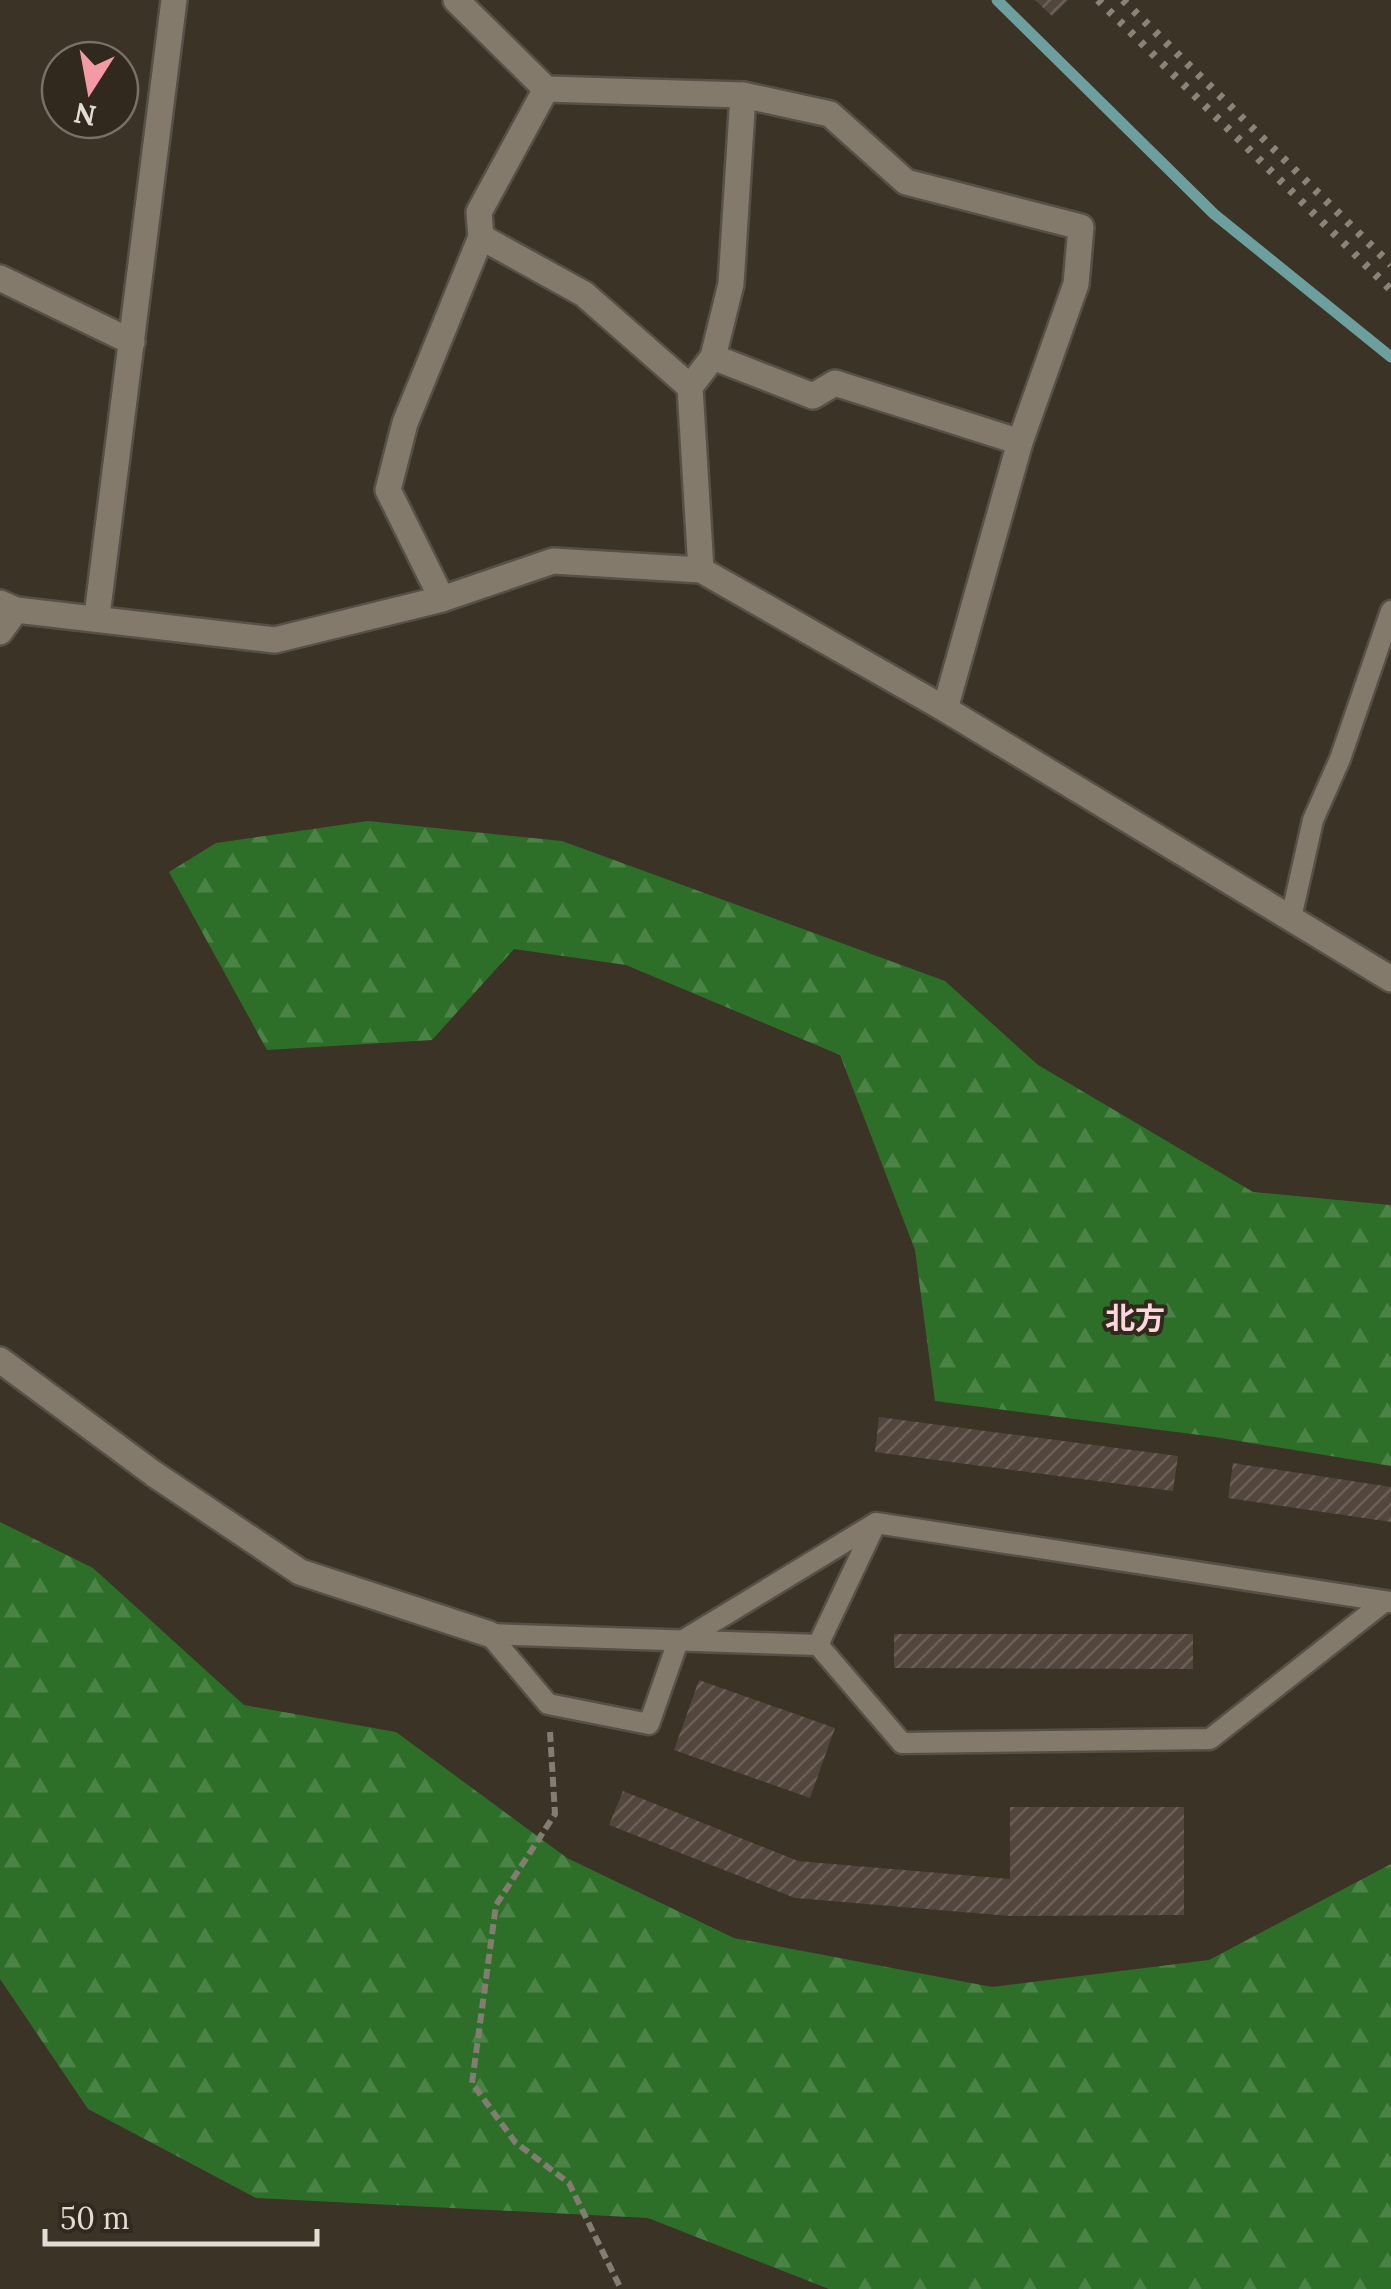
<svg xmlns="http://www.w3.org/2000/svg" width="1391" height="2289" viewBox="0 0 1391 2289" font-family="Lora,'Noto Sans JP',serif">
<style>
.forest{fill:url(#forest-firs)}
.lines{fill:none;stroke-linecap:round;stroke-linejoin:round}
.stream{stroke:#6c9f9d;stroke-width:11}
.building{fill:url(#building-hatch)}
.lane-casing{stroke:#575046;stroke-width:25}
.street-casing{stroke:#575046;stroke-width:30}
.path{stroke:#827c71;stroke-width:6;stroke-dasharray:10 5;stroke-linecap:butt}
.lane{stroke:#847a6c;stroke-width:20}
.street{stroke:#847a6c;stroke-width:25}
.rail{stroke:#898378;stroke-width:8;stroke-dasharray:5 10;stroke-linecap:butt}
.labels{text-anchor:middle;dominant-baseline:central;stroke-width:8;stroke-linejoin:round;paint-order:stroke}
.quarter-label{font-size:30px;font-weight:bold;fill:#fad7da;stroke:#31291d}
</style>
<defs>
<pattern id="forest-firs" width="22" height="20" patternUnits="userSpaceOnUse" patternTransform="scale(2.5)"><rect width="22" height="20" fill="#2d6f29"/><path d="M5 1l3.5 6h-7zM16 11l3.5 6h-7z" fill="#4b8347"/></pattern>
<pattern id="building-hatch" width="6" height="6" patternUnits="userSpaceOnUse" patternTransform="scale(2.5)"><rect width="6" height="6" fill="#53463c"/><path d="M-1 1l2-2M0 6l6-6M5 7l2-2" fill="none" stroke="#6b6057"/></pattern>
</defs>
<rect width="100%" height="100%" fill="#3b3326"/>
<g class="forest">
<path d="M368 821 562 841 945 981 1038 1065 1253 1192 1391 1205V1466L1215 1437 935 1401 915 1250 840 1055 626 965 514 949 432 1040 267 1050 169 872 216 843Z"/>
<path d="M0 1522 93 1568 244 1705 396 1732 567 1858 734 1938 992 1987 1209 1960 1391 1864V2289H829L648 2218 256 2198 88 2109 0 1979Z"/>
</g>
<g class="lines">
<path class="stream" d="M997 0 1214 214 1391 357"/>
</g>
<g class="building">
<path d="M1035 0H1068L1052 16Z"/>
<path d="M879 1417 1178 1456 1173 1491 875 1452Z"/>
<path d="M1233 1463 1391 1487V1522L1228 1498Z"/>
<path d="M894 1634H1193V1669L894 1668Z"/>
<path d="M699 1680 835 1728 810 1798 674 1750Z"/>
<path d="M623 1791 798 1861 1010 1879V1807H1184V1915L1010 1916 795 1898 609 1825Z"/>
</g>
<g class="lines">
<defs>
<g id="lane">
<path d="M1291 918 1313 820 1340 759 1391 611"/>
<path d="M489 1634 548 1704 649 1724 677 1644 876 1523 1391 1602"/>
<path d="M489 1634 818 1645 902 1743 1210 1739 1384 1602"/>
<path d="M818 1645 875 1525"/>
</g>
<g id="street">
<path d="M456 0 546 89 743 95 830 114 906 182 1081 227 1076 284 1020 442 945 709"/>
<path d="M481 237 584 294 690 387"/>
<path d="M0 278 132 342"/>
<path d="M713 357 813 396 835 383 1020 442"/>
<path d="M701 570 690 387 713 357 731 284 743 95"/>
<path d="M442 599 388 490 405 423 481 237 479 212 546 89"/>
<path d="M0 603 16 610 275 640 442 599 553 561 701 570 945 709 1391 979"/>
<path d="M97 616 174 0"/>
<path d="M0 632 16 610"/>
<path d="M0 1360 154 1474 300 1572 489 1634"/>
</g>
</defs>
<use href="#lane" class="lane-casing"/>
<use href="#street" class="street-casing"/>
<path class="path" d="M550 1732 555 1814 496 1905 472 2083 515 2142 569 2183 621 2289"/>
<use href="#lane" class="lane"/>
<use href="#street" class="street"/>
<g class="rail">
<path d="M1098 0 1391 290"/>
<path d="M1123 0 1391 265"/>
</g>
</g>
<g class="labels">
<g class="quarter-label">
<text x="1135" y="1318">北方</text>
</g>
</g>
<g transform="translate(90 90) rotate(191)"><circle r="48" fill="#31291d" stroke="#777166" stroke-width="2.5"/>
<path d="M0-8L18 38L0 25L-18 38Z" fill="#f49aa5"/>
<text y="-15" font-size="28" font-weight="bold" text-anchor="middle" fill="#e1dcd4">N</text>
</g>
<path d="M45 2229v15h272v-15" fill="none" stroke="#e1dcd4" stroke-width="5"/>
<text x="60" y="2229" font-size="30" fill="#e1dcd4" stroke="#31291d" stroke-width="8" paint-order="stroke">50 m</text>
</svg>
